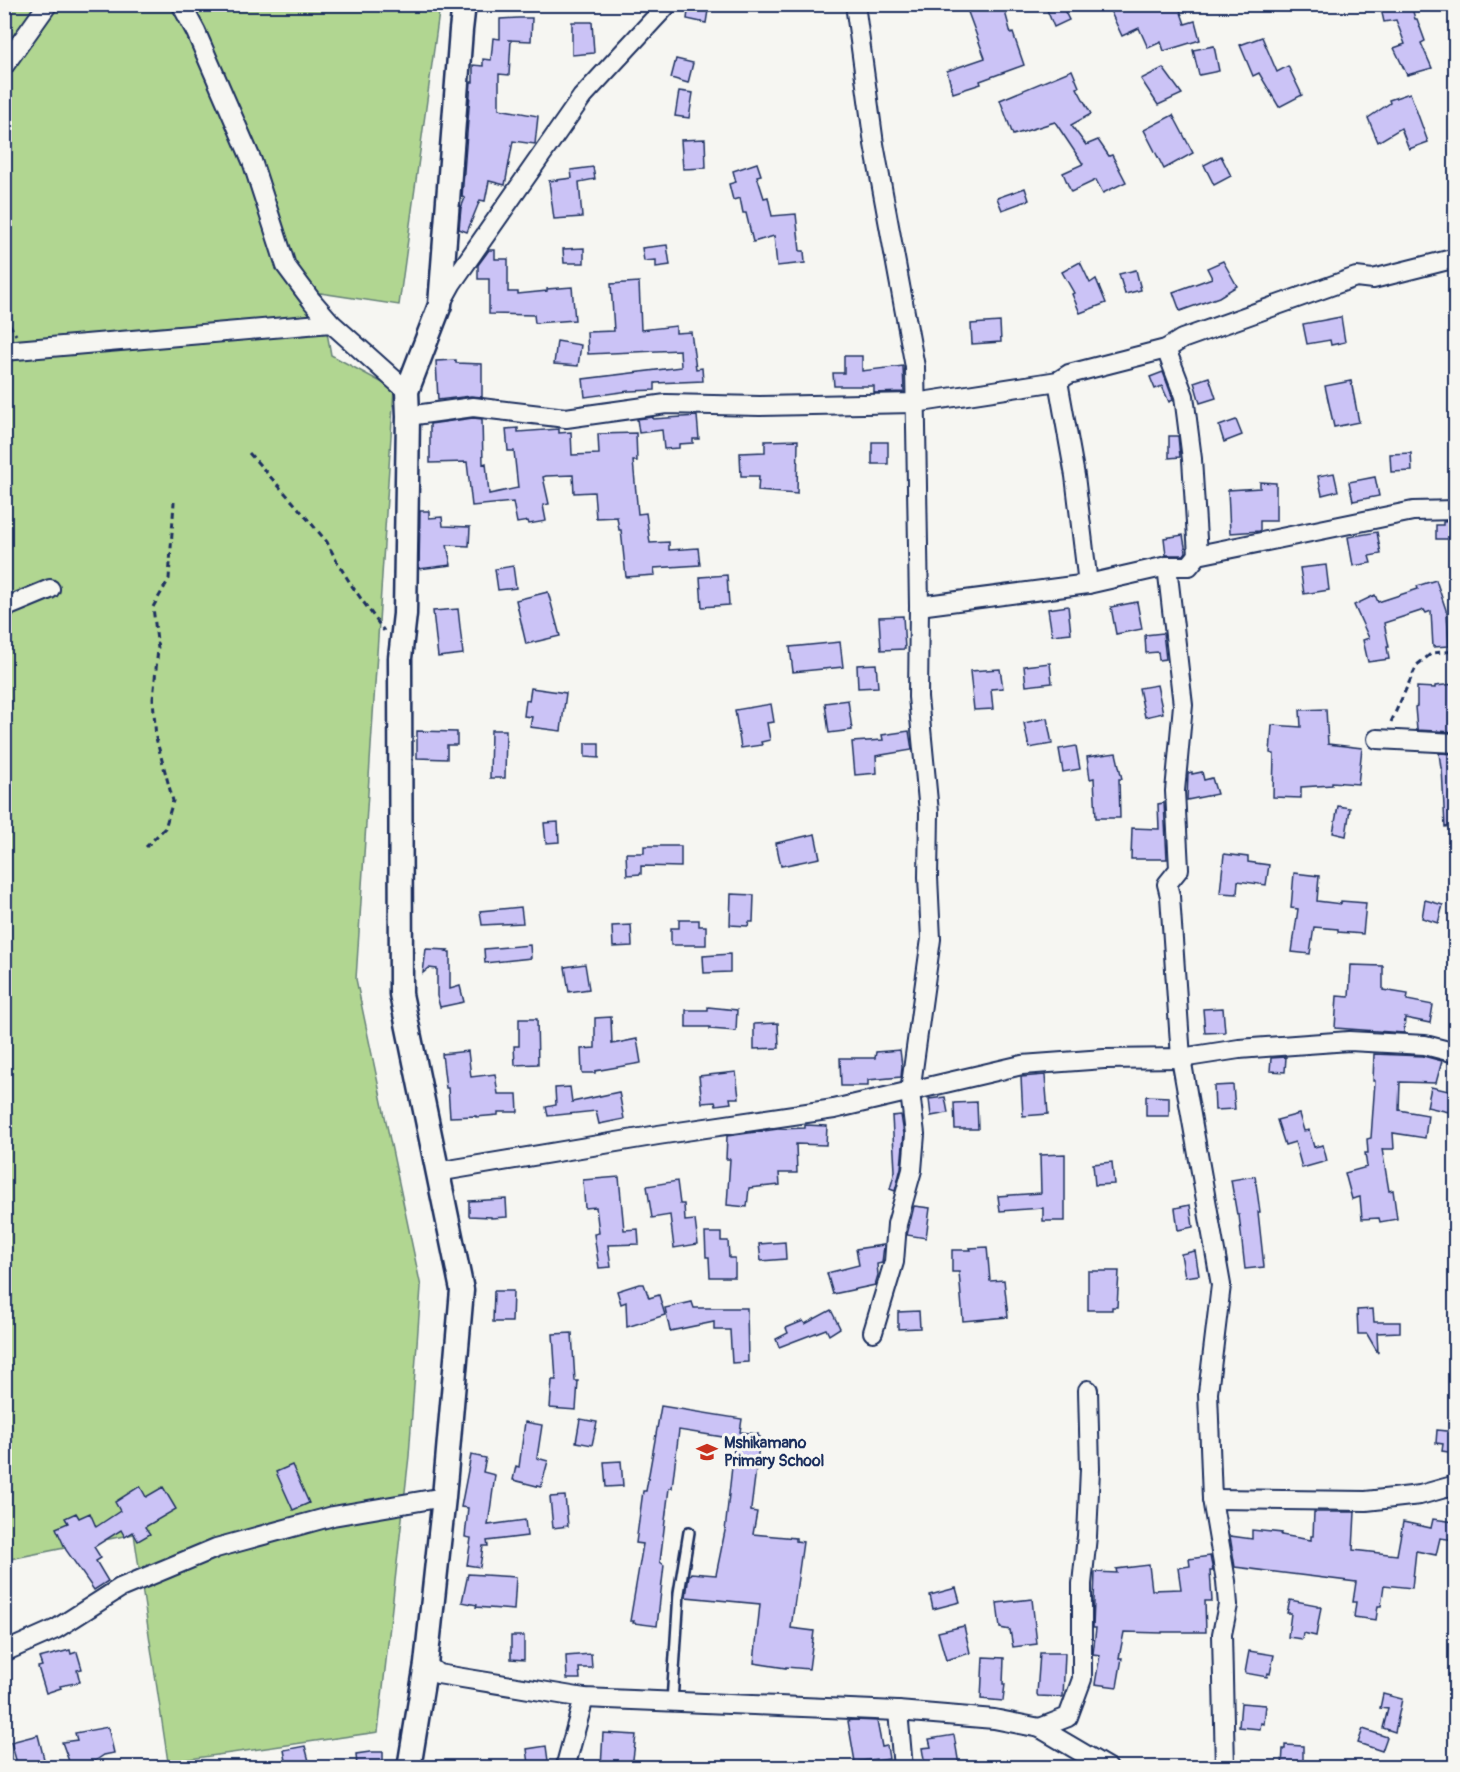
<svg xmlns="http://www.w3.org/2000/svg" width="1460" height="1772" viewBox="0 0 1460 1772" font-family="Pangolin,sans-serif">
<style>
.green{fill:#b1d691;stroke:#668278;stroke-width:1.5}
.building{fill:#cbc3f6;stroke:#1b2f5e;stroke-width:1.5}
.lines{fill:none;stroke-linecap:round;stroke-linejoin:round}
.service-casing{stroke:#1b2f5e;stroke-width:14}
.minor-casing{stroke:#1b2f5e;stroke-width:22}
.tertiary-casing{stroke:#1b2f5e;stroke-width:27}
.path{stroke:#1b2f5e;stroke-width:3;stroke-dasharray:6 4.5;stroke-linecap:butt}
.service{stroke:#f6f6f2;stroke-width:9}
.minor{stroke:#f6f6f2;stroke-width:18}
.tertiary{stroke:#f6f6f2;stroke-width:22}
.labels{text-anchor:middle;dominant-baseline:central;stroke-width:6;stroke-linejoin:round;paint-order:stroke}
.poi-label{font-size:16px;font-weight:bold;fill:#1b2f5e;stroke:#f6f6f2;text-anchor:start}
</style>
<rect width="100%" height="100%" fill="#f6f6f2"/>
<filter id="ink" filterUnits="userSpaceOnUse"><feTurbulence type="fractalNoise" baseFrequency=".0167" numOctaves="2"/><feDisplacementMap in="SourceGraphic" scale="12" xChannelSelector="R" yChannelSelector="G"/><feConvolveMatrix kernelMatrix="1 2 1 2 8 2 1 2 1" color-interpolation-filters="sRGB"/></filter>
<g filter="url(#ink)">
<path class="green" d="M5 5H440L399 305 320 293 331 355 394 389 356 979 421 1287 409 1456 378 1732 168 1762 134 1534 5 1560Z"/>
<g class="building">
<path d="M689 4H709L706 23 687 19Z"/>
<path d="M965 4H1003L1011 34 1013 33 1024 65 980 81 981 84 953 93 947 71 985 58Z"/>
<path d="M1061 4 1069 20 1054 27 1047 10Z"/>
<path d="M1107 4H1178L1185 24 1195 21 1200 40 1164 51 1161 42 1148 48 1139 28 1122 36Z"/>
<path d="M1380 4H1411L1415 19H1417L1425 41 1421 43 1432 68 1407 75 1394 48 1405 44 1396 20 1384 22Z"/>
<path d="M518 18H532L531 41 508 40H511L509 75 499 74V109L538 116 535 144 513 141 505 185 489 181 485 201 480 200 467 232 459 229 461 208 465 198 462 197 471 82H473V65L483 66V59L491 60 493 38 500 39V19Z"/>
<path d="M572 22H592L594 53 572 55Z"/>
<path d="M1262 37 1277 72 1288 66 1302 95 1279 107 1259 73 1253 76 1240 45Z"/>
<path d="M1214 46 1219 71 1199 75 1193 50Z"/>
<path d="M676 59 693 63 688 83 671 78Z"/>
<path d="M1163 68 1182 94 1158 105 1141 79Z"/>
<path d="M1072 70 1079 87 1077 88 1091 114 1071 125 1086 145 1098 140 1109 156 1112 155 1126 182 1103 193 1096 180 1071 192 1063 173 1083 164 1055 122 1013 135 1000 100Z"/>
<path d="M679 91 693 93 689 118 675 116Z"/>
<path d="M1410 93 1428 142 1409 149 1401 128 1378 142 1368 118 1390 103 1389 100Z"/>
<path d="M1173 115 1193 153 1164 169 1144 130Z"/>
<path d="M705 139 706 168 683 169 681 140Z"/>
<path d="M1221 156 1231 176 1214 185 1204 165Z"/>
<path d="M757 163 761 175 757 176 764 198 768 197 772 216 796 214 800 251H804L805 263 777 266 774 236 753 242 746 213H743L740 198 733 200 729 184 736 182 733 171Z"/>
<path d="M593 167 595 179 579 182 582 217 554 219 549 181 572 178 571 170Z"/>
<path d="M1025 188 1029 200 1002 210 997 198Z"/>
<path d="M667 245 670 265 656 267V260L644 261 642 248Z"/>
<path d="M584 248V263H564L563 249Z"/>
<path d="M489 250H495V259H508V292H518V294L547 291V289L572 287 575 320 535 323 534 315 489 314V279H478V265Z"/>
<path d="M1223 261 1237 286 1219 297 1180 311 1173 292 1212 278 1207 268Z"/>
<path d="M1080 262 1090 283 1096 279 1106 303 1080 313 1072 294 1074 293 1062 272Z"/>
<path d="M1136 270 1141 290 1125 294 1119 274Z"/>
<path d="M639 282 641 330 676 326V333L691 332 696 369 702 368 703 381 655 383V390L629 391 585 397 583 379 681 367 680 350 588 354 587 332 614 331 611 284Z"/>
<path d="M1341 317 1345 342 1331 345 1330 340 1307 344 1303 324Z"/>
<path d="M1000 322 1001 342 972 344 971 324Z"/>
<path d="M557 341 581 345 578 366 554 364Z"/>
<path d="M844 356H862V371L903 366 904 392 874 393V386H834L833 373H844Z"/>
<path d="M456 360V363L482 364V397L471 396 438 400 436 361Z"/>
<path d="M1163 372 1173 399V400L1169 402 1162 386 1155 389 1150 377Z"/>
<path d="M1209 377 1216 398 1200 403 1194 382Z"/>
<path d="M1351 381 1359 422 1334 427 1325 386Z"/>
<path d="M697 416 699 439H693V443L679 444V448L664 449 662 430 639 433 637 419 653 417V419Z"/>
<path d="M473 418 482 419 483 464 486 463 489 494 518 488 514 451H508L506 429 518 428V432L559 429V433L571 432 572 455 599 454 598 434 636 433 637 461H633L638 514 646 513 650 543 669 542V550L698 548 700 565 654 568 655 575 626 577 621 530H619L617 517 596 518 594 492 574 493 573 475 546 476 543 477 549 504 543 505 546 521 529 524 528 521 517 523 513 502 472 506 467 462 430 463V424Z"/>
<path d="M1236 420 1242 435 1224 442 1219 426Z"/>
<path d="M1169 436H1178L1180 457 1169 458Z"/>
<path d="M798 440 797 494 758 491 759 476H741L740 453 765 452V441Z"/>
<rect x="872" y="442" width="16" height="22"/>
<path d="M1411 453 1412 471 1391 472 1390 454Z"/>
<path d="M1334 473 1338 491 1322 495 1318 476Z"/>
<path d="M1375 477 1379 496 1353 501 1349 482Z"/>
<path d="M1260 482 1276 483V521H1260V531L1230 533 1228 490 1260 488Z"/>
<path d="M420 511H429V518L442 517 443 526 470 527 469 546 447 545 451 565 419 569Z"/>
<path d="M1455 521V539H1436V525H1443V522Z"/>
<path d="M1377 532 1381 554 1369 556 1371 563 1353 566 1348 537Z"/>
<path d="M1183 535 1186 552 1184 555H1166L1164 538Z"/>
<path d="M1326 565 1329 590 1304 594 1300 568Z"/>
<path d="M513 566 516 588 498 590 495 569Z"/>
<path d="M727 575 729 605 702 607 700 577Z"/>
<path d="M1436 580 1447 613 1449 646 1433 647 1431 611 1426 613 1424 610 1384 623 1389 647H1387L1389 659 1368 662 1363 640 1369 638 1354 605 1375 595 1378 602 1418 589 1417 586Z"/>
<path d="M548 592 560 636 526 644 516 600Z"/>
<path d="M1137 602 1142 629 1116 634 1111 607Z"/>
<path d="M1068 606 1071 633 1052 635 1048 609Z"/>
<path d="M458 609 463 654 438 657 433 611Z"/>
<path d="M903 616 905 649 881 650 879 617Z"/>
<path d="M1163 633 1166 659 1159 660 1158 652 1146 653 1145 635Z"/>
<path d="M840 642 843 667 793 672 790 647Z"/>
<path d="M1050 663 1052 683 1026 686 1024 666Z"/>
<path d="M876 664 878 687 858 688 857 665Z"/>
<path d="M1000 669 1003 688 991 689 993 709 974 710 970 671Z"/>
<path d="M1455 684V732L1417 730 1415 707 1417 706V687L1435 688V686Z"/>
<path d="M1157 685 1163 713 1145 717 1139 688Z"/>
<path d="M531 688 566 693 561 731 530 727 532 717 524 716 526 700 529 701Z"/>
<path d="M848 700 852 730 829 733 825 703Z"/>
<path d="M771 704 774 722 767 723 770 740 761 742 762 745 741 748 735 710Z"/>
<path d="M1326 709 1328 744 1362 748 1358 784 1332 782V785L1301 787V798L1273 797 1274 754 1270 753 1272 725 1301 727 1300 710Z"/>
<path d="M1047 718 1052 744 1029 748 1024 723Z"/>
<path d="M491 730H506L505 778H490Z"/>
<path d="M417 731 457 732V745H447V759L417 758Z"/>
<path d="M909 731 912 750 876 756 877 773 855 775 852 742 883 740 882 735Z"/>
<path d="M585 743H599V758L585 757Z"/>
<path d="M1076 746 1080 769 1063 772 1059 749Z"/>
<path d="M1116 753 1122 779H1119L1120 818H1096L1094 778 1090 779 1087 757Z"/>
<path d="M1439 753 1455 754V826L1445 827 1442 768H1441Z"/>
<path d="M1192 772V774L1202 772 1204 780 1212 778 1217 794 1187 800 1188 773Z"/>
<path d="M1164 803 1167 859H1131L1132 828 1159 829 1158 804Z"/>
<path d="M1338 806 1350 808 1346 836 1333 833Z"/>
<path d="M558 822 559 842 546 843 544 823Z"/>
<path d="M815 834 820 858 781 866 776 843Z"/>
<path d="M644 846H681V867L641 866V874L627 875 626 853H644Z"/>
<path d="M1224 854 1248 857V862L1269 865 1266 885 1238 881 1237 894 1220 893Z"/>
<path d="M1294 873 1319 876 1317 901 1341 904V901L1366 903 1363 934 1338 932V929L1314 927 1310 954 1292 952 1298 909 1291 908Z"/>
<path d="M731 894 754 895 753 922H749L748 926 730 925Z"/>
<path d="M1425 900 1443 905 1438 923 1422 918Z"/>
<path d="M521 907 523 923 482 925 480 911Z"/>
<path d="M679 920H699V926H706V945H671V928H679Z"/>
<path d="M631 925 632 946 613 947 612 926Z"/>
<path d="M530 945 531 958 485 963 484 949Z"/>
<path d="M426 949 448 950 446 952H450V989L460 986 464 1002 440 1007 437 996V969L429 968 423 973Z"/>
<path d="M730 954V972L704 973 703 956Z"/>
<path d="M585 964 589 989 569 992 565 967Z"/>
<path d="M1351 965 1383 966V990L1408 994 1407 1000 1433 1005 1430 1023 1405 1018 1404 1033 1335 1028 1337 996 1349 997Z"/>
<path d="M708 1007 737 1010 736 1031 710 1029V1027H686V1010H708Z"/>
<path d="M1223 1008 1225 1032 1205 1033 1203 1009Z"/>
<path d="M611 1017 612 1044 637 1039 641 1063 595 1071V1073H582L581 1049 595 1048V1018Z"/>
<path d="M519 1019H537L538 1064 515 1065 514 1046H519Z"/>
<path d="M778 1023 779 1048 754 1049V1024Z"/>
<path d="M900 1050 902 1066 901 1077 868 1080V1086H841L840 1058H875L876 1052Z"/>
<path d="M468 1051 471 1077 495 1074 498 1094H517L518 1112H498V1115L476 1117V1116L450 1117 448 1088H446L442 1054Z"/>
<path d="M1374 1054 1423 1056 1442 1061 1436 1083 1400 1082 1399 1110 1428 1115 1425 1138 1393 1133 1394 1149H1382L1389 1191 1393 1190 1397 1219 1380 1222 1379 1218 1362 1219 1360 1197 1352 1199 1345 1173 1367 1167 1365 1153H1368L1367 1139 1371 1138 1375 1081H1373Z"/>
<path d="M1286 1057 1285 1072 1270 1071 1271 1058Z"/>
<path d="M736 1072 739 1098H730L731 1103 716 1105 715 1102 702 1103 699 1076Z"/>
<path d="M1045 1075 1048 1114 1023 1116 1021 1077Z"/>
<path d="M1233 1085 1235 1109 1215 1110 1214 1086Z"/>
<path d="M570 1087 572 1102 619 1092 624 1119 599 1124 596 1111 548 1116 546 1107 556 1105 555 1088Z"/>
<path d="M1431 1087 1453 1092 1449 1112 1427 1107Z"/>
<path d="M1146 1096 1169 1097V1116H1146Z"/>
<path d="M945 1097 948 1113 931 1116 929 1099Z"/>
<path d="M977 1102 978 1129H955L954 1103Z"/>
<path d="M1299 1114 1304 1131 1309 1130 1314 1147 1323 1145 1327 1161 1302 1168 1295 1142 1285 1145 1277 1120Z"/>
<path d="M901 1115 904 1134 901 1168 895 1191 890 1189 895 1171 892 1116Z"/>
<path d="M805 1125 827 1126 826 1145 796 1144 797 1173H779L780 1185 749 1188 747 1207 727 1205 730 1159H726L727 1136 778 1129 805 1128Z"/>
<path d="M1065 1154V1221H1043V1208L1000 1211 998 1196 1041 1193 1040 1155Z"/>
<path d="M1112 1162 1114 1184 1095 1185 1093 1164Z"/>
<path d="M1255 1176 1260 1212H1258L1264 1267 1245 1269 1239 1215H1237L1231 1180Z"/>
<path d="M619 1177 624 1230 638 1229 639 1244 608 1245 611 1267 599 1268 594 1234 599 1233 596 1207 585 1208 583 1180Z"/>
<path d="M677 1181 680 1204H684L685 1221 695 1220 698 1244 674 1248 670 1215 652 1218 647 1186Z"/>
<path d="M506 1199 507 1217 491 1218V1217L469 1216V1201Z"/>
<path d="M1190 1205 1193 1227 1178 1230 1175 1208Z"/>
<path d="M914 1206 930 1208 926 1238 907 1235Z"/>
<path d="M705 1233H721V1241H728L729 1258H735V1277H710L709 1257H706Z"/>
<path d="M785 1242 786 1259 761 1261 759 1244Z"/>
<path d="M884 1245 882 1263 877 1264 878 1275 875 1285 833 1294 827 1273 859 1265 856 1249Z"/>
<path d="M987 1247 990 1281 1004 1280 1008 1317 963 1321 959 1272H952V1250H971L970 1248Z"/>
<path d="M1195 1251 1199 1275 1185 1277 1181 1254Z"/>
<path d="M1088 1271H1119L1117 1307H1112V1310H1088Z"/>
<path d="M639 1284H644L649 1298 659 1295 665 1315 627 1327 626 1302 621 1304 617 1291Z"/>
<path d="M494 1291H513L512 1322H493Z"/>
<path d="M692 1302 694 1308H747L748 1362 732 1363 730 1330H714V1322L670 1331 665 1308Z"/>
<path d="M1373 1309 1374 1322H1400V1332L1377 1333 1378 1353 1367 1334H1358L1357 1310Z"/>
<path d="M831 1310 840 1328 829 1335 826 1329 779 1347 776 1339 788 1333 786 1328 803 1321 805 1324Z"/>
<path d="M919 1311 920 1328 898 1329V1312Z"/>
<path d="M572 1333 575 1381H578L576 1410 550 1408 552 1380H556L553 1334Z"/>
<path d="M661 1406 742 1419 740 1432 758 1434V1436L760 1437 751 1509V1511L757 1512 753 1534 796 1538V1541L803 1542 791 1628 814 1631 809 1669 786 1667V1668L754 1663 760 1604 686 1597 689 1575H690L691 1573 716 1575 725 1531 735 1439 679 1430 672 1488H669L660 1562 664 1565 657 1626 633 1623 634 1621H630L643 1544 636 1543 643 1491H646Z"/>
<path d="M580 1419 597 1422 592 1445 576 1442Z"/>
<path d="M525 1422 542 1425 537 1458 548 1461 541 1487 513 1480 516 1466 519 1467Z"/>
<path d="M1437 1430 1455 1432V1453L1442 1451 1443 1444 1436 1443Z"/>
<path d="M471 1455 486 1458 483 1472 495 1475 488 1525 525 1520 527 1536 487 1541 488 1546H483L480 1567 467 1565 471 1538 465 1537 468 1508 461 1507Z"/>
<path d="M621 1461 623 1486 606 1487 604 1462Z"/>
<path d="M292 1465 309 1503 293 1510 276 1472Z"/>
<path d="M140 1486 146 1497 163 1487 176 1509 145 1527 150 1534 138 1541 133 1532 125 1537 121 1530 94 1547 101 1558 96 1561 108 1581 94 1590 66 1550 56 1528 68 1523 65 1518 76 1513 79 1518 90 1513 96 1527 120 1511 115 1502Z"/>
<path d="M565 1496 568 1526 553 1528 550 1497Z"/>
<path d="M1314 1512H1355L1353 1550 1397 1555 1403 1522 1431 1528 1433 1519 1455 1522V1540L1440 1538 1436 1555 1416 1551 1412 1588 1384 1585 1381 1606H1378L1376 1620 1354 1617 1356 1602H1353L1356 1582 1235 1567 1230 1536 1252 1539V1530L1282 1533 1281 1535 1311 1540V1536H1313Z"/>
<path d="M1210 1556 1213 1571H1210L1212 1601H1205L1206 1632H1162V1633L1124 1632 1119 1658H1122L1117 1687 1095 1684 1100 1655 1093 1654 1096 1628H1093L1095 1572 1117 1573 1116 1569 1149 1565 1152 1590 1181 1589 1178 1568 1190 1566 1189 1559Z"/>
<path d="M468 1574 516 1577 514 1610 476 1607 477 1605 462 1602Z"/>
<path d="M956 1588 960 1602 933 1609 930 1595Z"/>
<path d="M1032 1599 1037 1644 1013 1647 1010 1630 1000 1628 997 1603Z"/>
<path d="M1290 1600 1317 1605V1607H1321L1316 1636 1303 1633 1302 1639 1288 1637 1291 1613H1287Z"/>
<path d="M964 1626 970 1653 946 1660 938 1632Z"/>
<path d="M511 1636H524V1660L511 1659Z"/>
<path d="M70 1650 71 1654 77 1652 82 1669 77 1670 80 1682 60 1686 61 1688 46 1693 38 1667 42 1666 39 1658Z"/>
<path d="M1249 1651 1274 1655 1270 1674 1268 1673 1267 1677 1245 1673Z"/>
<path d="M1040 1653H1065L1063 1697 1038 1696 1037 1694Z"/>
<path d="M591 1654 592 1668H579L580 1679H567L566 1656Z"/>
<path d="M983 1657 1004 1658 1003 1684H1005L1003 1701 981 1699Z"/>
<path d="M1383 1694 1402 1699 1395 1732 1383 1728 1388 1709 1380 1708Z"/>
<path d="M1241 1703 1266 1705 1264 1724 1261 1723 1260 1729 1239 1727Z"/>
<path d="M853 1720 877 1721 882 1747 887 1746 889 1759 876 1761V1759L855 1762 848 1721Z"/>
<path d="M108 1727 114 1753 104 1755 95 1761 96 1766H78L70 1764 62 1742 77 1740 75 1733Z"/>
<path d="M1363 1729 1387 1737 1382 1751 1358 1743Z"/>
<path d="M603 1733 636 1735 632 1767H601Z"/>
<path d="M38 1735 46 1767H18L11 1742Z"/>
<path d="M954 1735 959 1765 954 1766V1767H934V1764L925 1766 922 1748 931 1747 929 1739Z"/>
<path d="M1285 1745 1303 1746V1767H1282L1283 1749H1285Z"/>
<path d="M305 1746 309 1761 287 1766 284 1750Z"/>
<path d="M546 1746 548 1761 529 1764 527 1749Z"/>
<path d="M370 1752H383V1767H357L356 1754Z"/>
</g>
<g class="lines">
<defs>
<path id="service" d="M672 1702 679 1593 689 1532"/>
<g id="minor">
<path d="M181 4 196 32 252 161 286 266 312 301 331 323"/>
<path d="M855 4 874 144 915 367 919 606 918 697 929 812 928 877 931 939 910 1092 915 1134 912 1170 897 1224 894 1262 873 1332"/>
<path d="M4 66 48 4"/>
<path d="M441 303 452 283 582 97 668 4"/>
<path d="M1166 349 1184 396 1192 459 1198 555"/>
<path d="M4 351 331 323 407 391"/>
<path d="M1058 381 1075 476 1088 584"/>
<path d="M408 416 473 407 566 418 666 404 760 406 915 403 1058 381 1069 374 1166 349 1182 339 1356 277 1373 279 1456 258"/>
<path d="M1167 566 1183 705 1175 791 1179 869 1167 884 1170 896 1181 1058 1221 1285 1208 1393 1212 1499 1226 1581 1228 1605 1222 1634 1225 1768"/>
<path d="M919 606 1088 584 1167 566H1189L1198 555 1413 511 1456 510"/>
<path d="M4 608 50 589"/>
<path d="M1377 739 1456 743"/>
<path d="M437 1172 658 1135 834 1109 1022 1065 1104 1059 1181 1058 1239 1049 1349 1041 1425 1045 1456 1053"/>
<path d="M1212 1499 1366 1501 1420 1495 1456 1485"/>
<path d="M4 1652 56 1629 120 1588 216 1548 333 1516 444 1497"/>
<path d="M426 1664 438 1674 584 1698 898 1711 994 1719 1040 1728 1108 1768"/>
<path d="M898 1711 903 1768"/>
<path d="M1040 1728 1068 1717 1082 1679V1584L1087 1536 1090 1469 1088 1390"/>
<path d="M565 1768 584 1698"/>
</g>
<path id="tertiary" d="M409 1768 426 1664 444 1497 462 1290 401 994 400 658 405 614 408 416 407 391 440 305 461 30 464 4"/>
</defs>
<use href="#service" class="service-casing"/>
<use href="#minor" class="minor-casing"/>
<use href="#tertiary" class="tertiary-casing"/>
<g class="path">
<path d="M4 315 16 335"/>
<path d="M249 453 293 502 327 542 337 562 352 586 384 631"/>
<path d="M1391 722 1417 665 1432 653 1456 651"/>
<path d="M146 847 165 828 173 801 156 738 153 699 158 649 153 607 169 579 174 502"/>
</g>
<use href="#service" class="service"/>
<use href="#minor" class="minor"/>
<use href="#tertiary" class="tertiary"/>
</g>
</g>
<defs>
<symbol id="school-bare" viewBox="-9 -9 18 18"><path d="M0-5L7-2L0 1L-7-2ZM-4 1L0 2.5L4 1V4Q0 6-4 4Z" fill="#c8321e" stroke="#f6f6f2" stroke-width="2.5" paint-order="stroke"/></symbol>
</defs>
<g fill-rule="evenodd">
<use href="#school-bare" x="692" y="1437" width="30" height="30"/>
</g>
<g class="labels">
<g class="poi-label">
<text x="724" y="1443">Mshikamano<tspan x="724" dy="18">Primary School</tspan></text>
</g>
</g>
<rect width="1460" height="1772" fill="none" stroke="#f6f6f2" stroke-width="24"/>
<rect x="12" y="12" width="1436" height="1748" fill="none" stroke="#1b2f5e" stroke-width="2" filter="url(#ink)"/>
</svg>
